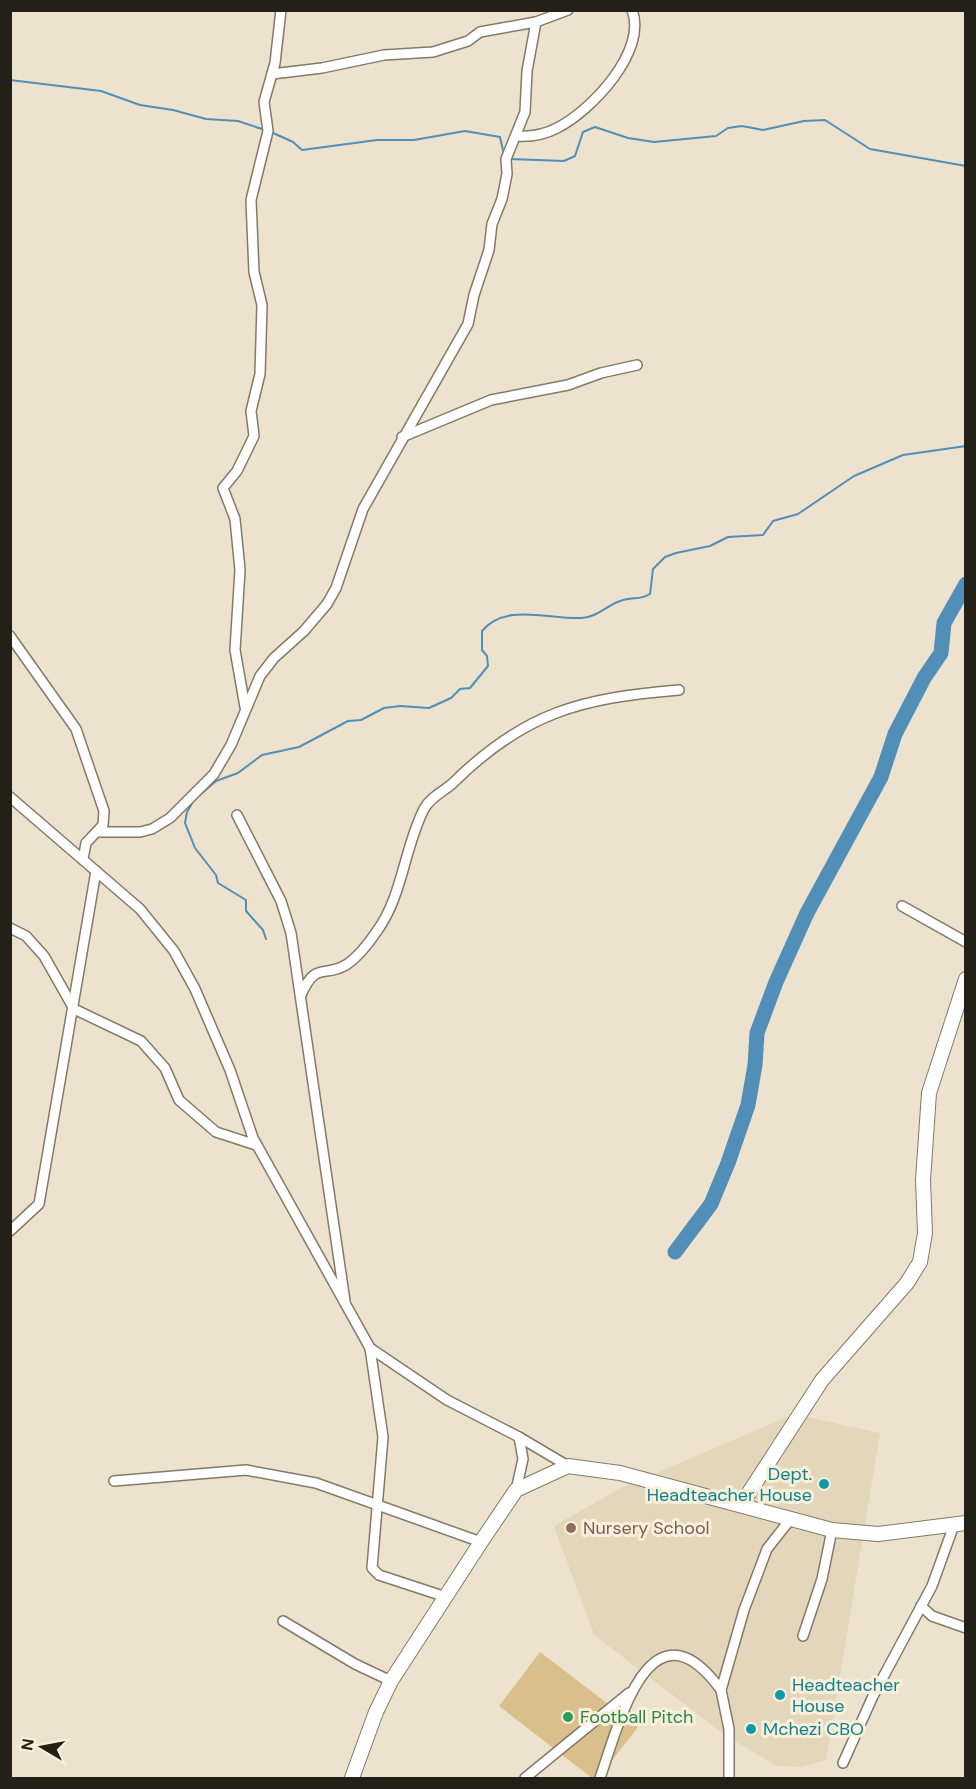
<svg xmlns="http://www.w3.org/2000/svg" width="976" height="1789" viewBox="0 0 976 1789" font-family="'DM Sans',sans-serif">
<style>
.built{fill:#e4d6ba}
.green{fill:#d8bf8c}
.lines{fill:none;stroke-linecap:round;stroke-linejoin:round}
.stream{stroke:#518fb8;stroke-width:2}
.river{stroke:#518fb8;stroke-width:15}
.street-casing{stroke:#837a67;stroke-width:12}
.secondary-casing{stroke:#837a67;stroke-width:16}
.street{stroke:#fff;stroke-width:9}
.secondary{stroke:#fff;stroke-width:14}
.culture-dot{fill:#0f9aa8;stroke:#faefda;stroke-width:2}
.education-dot{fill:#8d6e63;stroke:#faefda;stroke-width:2}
.leisure-dot{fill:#2e9e5b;stroke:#faefda;stroke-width:2}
.labels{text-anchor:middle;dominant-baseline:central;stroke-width:6;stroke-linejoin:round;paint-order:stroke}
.culture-label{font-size:18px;fill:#0d838f;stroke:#faefda;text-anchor:start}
.education-label{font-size:18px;fill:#785e54;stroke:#faefda;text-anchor:start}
.leisure-label{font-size:18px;fill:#27864d;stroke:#faefda;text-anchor:start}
</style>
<rect width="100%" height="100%" fill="#ede2cd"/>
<path class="built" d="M794 1414 880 1433 826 1760 800 1767 777 1766 726 1736 594 1635 554 1526 619 1489Z"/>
<path class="green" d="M540 1652 638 1727 598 1778H592L499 1706Z"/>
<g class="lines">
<g class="stream">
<path d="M10 80 101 91 140 105 173 110 206 119 238 121 265 130"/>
<path d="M271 132 293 142 302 150 377 140H414L465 131 500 137 504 155"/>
<path d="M510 159 564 161 575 156 583 132 595 127 628 138 654 142 716 136 728 128 742 126 763 130 804 121 825 120 870 149 966 166"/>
<path d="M266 939 263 930 246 911V900L218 883 216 875 195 848 185 823 187 812 194 800 216 781 238 773 262 755 299 747 348 721 361 720 384 708 400 706 429 708 451 698 460 689 470 688 488 666 487 656 482 650V631C506 602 549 620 582 618 598 617 608 604 623 600 633 597 641 600 650 594L653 569 665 557 676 553 710 546 728 537 763 535 773 521 798 514 854 476 903 455 966 446"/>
</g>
<path class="river" d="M675 1252 711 1204 728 1163 748 1105 755 1065 757 1033 776 982 807 913 881 777 895 734 924 678 941 653 944 623 966 584"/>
<defs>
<g id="street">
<path d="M272 74 322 68 384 55 433 52 468 41 480 32 536 22 568 10"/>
<path d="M516 136C531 137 544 135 557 128 591 111 648 51 632 10"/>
<path d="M402 437 491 400 568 385 601 373 637 365"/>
<path d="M10 636 76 729 104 811 103 825 86 843 83 859"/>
<path d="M245 707 235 650 240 570 235 519 223 488 237 471 254 436 251 411 260 374 262 305 254 272 251 200 268 131 264 102 275 63 281 10"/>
<path d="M10 797 140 909 174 951 195 989 230 1070 253 1138 370 1348 447 1400 519 1437 568 1466"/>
<path d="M237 815 281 901 291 933 345 1301"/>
<path d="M98 832H140L152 829 170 818 214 774 231 745 260 676 274 658 304 631 327 604 336 588 363 509 468 324 474 295 489 250 492 224 502 199 507 174 506 159 525 112 527 71 536 22"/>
<path d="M902 906 966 942"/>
<path d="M10 928 26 936 44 956 74 1009 141 1041 165 1068 179 1100 216 1132 256 1145"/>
<path d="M301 995C316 961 323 978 346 965 358 957 369 943 377 931 403 895 404 848 424 809 430 797 445 791 454 782 525 712 582 698 679 690"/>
<path d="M10 1231 39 1204 96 871"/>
<path d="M370 1348 383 1437 372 1568 379 1575 446 1597"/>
<path d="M114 1481 246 1470 316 1483 481 1542"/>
<path d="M516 1490 523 1459 519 1437"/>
<path d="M921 1606 932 1616 966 1628"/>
<path d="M283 1621 355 1664 391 1681"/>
<path d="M803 1636 822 1579 832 1530"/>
<path d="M843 1763 873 1696 932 1586 954 1525"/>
<path d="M525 1778 629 1693"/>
<path d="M600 1778C619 1724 650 1593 721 1690"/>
<path d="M729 1778V1729L721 1690 744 1610 767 1549 789 1521"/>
</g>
<g id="secondary">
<path d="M741 1505 822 1380 907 1283 920 1262 925 1233 923 1180 929 1093 966 979"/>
<path d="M352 1778 376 1712 391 1681 481 1542 516 1490 568 1466 620 1473 832 1530 878 1534 966 1523"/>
</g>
</defs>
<use href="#street" class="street-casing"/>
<use href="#secondary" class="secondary-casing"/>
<use href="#street" class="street"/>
<use href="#secondary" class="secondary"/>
</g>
<g class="culture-dot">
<circle cx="824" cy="1484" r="6"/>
<circle cx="780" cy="1695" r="6"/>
<circle cx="751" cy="1729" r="6"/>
</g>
<circle class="education-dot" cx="571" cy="1528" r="6"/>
<circle class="leisure-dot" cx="568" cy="1717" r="6"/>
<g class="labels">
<g class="culture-label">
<text x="812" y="1474" text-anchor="end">Dept.<tspan x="812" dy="21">Headteacher House</tspan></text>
<text x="792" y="1685">Headteacher<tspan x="792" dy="21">House</tspan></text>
<text x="763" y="1729">Mchezi CBO</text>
</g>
<g class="education-label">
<text x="583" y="1528">Nursery School</text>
</g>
<g class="leisure-label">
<text x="580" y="1717">Football Pitch</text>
</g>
</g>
<rect width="976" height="1789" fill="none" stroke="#232018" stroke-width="24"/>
<g transform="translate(42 1747) rotate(280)" stroke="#faefda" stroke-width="4.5" paint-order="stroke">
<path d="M0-4.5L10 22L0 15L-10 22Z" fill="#232018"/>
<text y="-9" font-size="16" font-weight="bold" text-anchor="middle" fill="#232018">N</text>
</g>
</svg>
